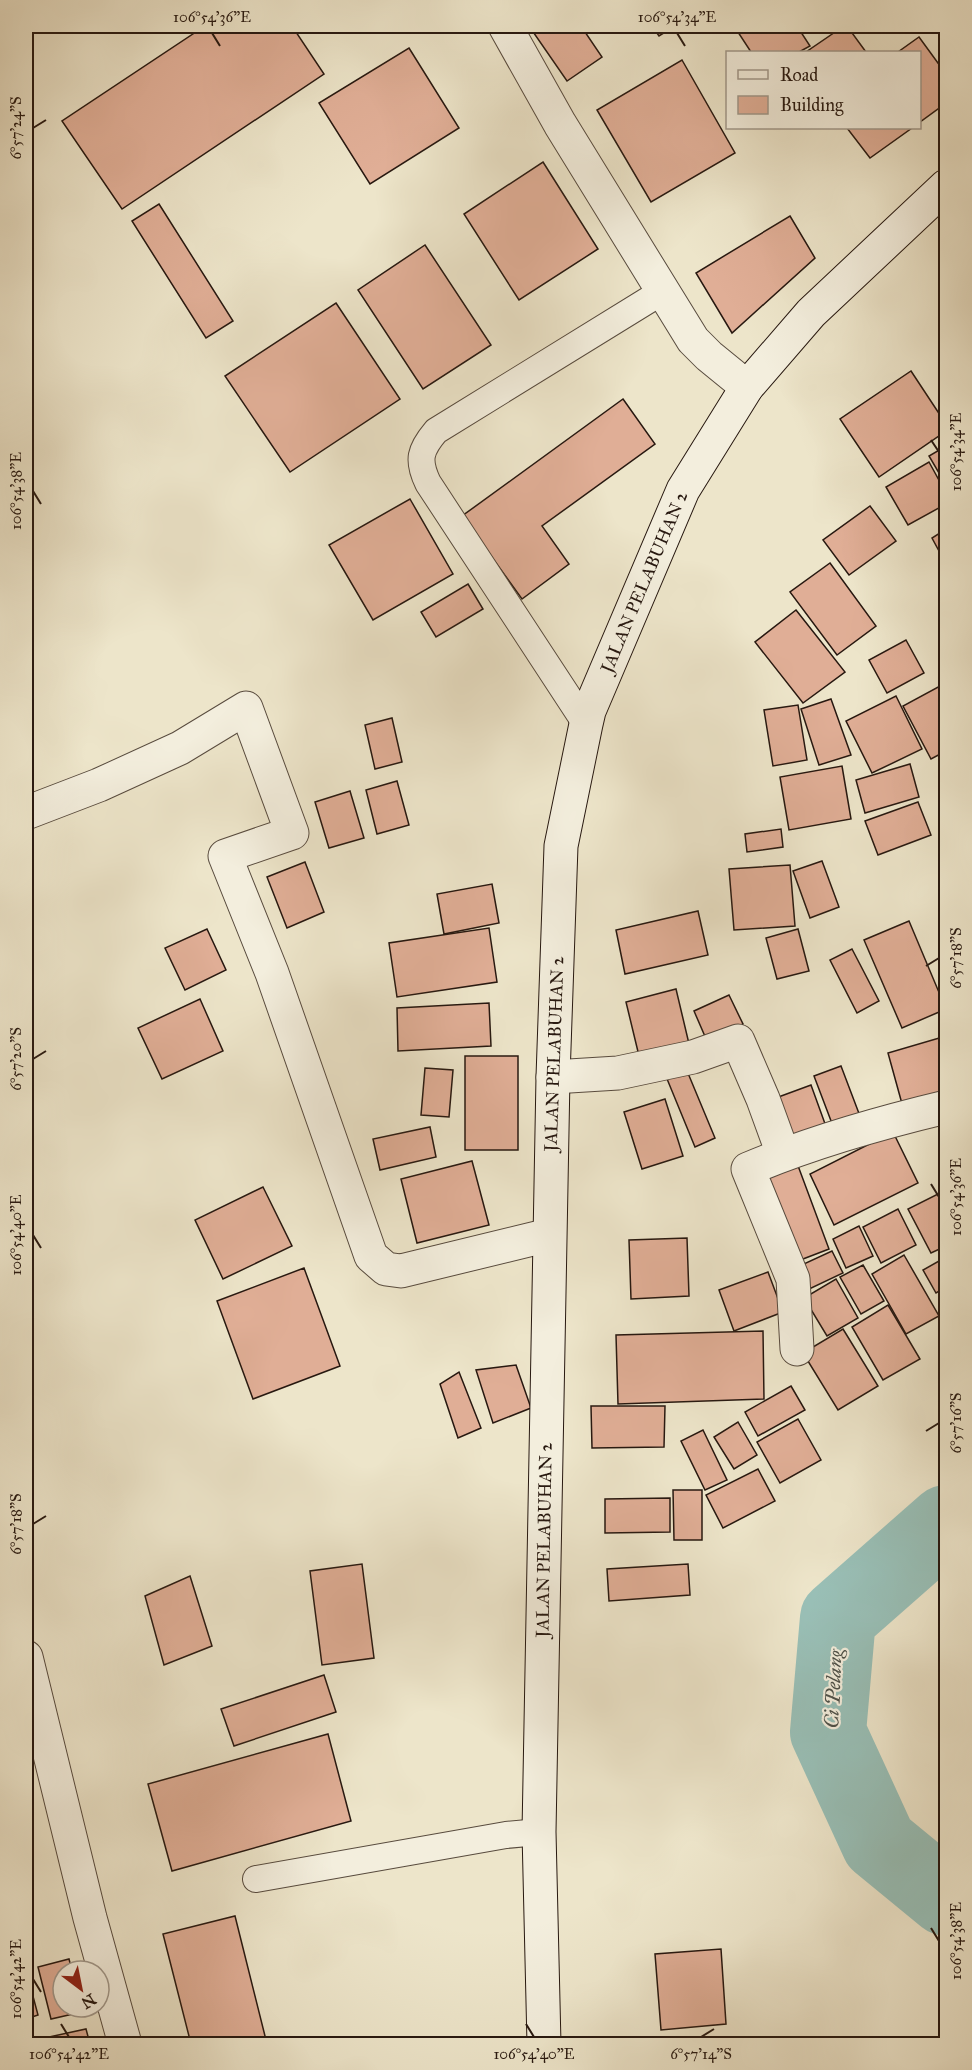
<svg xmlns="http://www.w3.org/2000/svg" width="972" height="2070" viewBox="0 0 972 2070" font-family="'IM FELL Great Primer',serif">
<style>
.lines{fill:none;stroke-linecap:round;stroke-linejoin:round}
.river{stroke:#99bfb6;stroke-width:76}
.building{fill:#e0ae96;stroke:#271810;stroke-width:1.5}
.service-casing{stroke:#584b3e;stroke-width:28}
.minor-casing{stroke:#584b3e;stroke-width:35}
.secondary-casing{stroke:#271810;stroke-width:35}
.service{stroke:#f3eedd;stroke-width:26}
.minor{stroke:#f3eedd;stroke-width:33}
.secondary{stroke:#f3eedd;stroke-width:33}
.ticks{fill:none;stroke:#271810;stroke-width:2}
.labels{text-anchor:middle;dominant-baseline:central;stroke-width:4.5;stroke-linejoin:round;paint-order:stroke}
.street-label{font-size:18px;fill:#271810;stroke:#f3eedd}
.water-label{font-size:20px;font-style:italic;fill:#4f524a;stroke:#f3eedd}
.neatline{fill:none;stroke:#271810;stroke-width:2}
.ticks-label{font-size:15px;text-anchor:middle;fill:#271810}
</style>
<rect width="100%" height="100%" fill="#ede5ca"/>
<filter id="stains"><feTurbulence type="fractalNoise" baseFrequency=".00333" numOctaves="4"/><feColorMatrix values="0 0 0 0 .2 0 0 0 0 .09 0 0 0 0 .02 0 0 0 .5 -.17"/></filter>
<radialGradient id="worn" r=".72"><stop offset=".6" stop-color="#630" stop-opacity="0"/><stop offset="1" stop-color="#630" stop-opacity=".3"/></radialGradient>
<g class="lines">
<path class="river" d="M946 1523 838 1618 828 1732 879 1843 946 1898"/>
</g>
<g class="building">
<path d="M205 26H292L324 74 122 209 62 121Z"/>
<path d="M529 26H581L602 57 567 81Z"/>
<path d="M652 26H675L659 36Z"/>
<path d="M734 26H797L810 46 799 52H751Z"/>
<path d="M844 26H847L866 52H806Z"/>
<path d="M919 37 946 74V103L920 122V52H898Z"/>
<path d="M409 48 459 128 370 184 319 103Z"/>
<path d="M682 60 735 153 651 202 597 110Z"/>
<path d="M847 128H912L870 158Z"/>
<path d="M543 162 598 249 519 300 464 214Z"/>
<path d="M159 204 233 321 206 338 132 221Z"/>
<path d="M790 216 815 258 732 333 696 273Z"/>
<path d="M425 245 491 345 423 389 358 290Z"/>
<path d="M336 303 400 399 290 472 225 376Z"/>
<path d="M911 371 946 424V431L879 477 840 419Z"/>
<path d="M623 399 655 444 542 526 569 564 522 599 462 516Z"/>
<path d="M946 446V485L929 456Z"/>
<path d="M929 462 946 493V504L908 525 886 487Z"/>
<path d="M410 499 453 574 373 620 329 545Z"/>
<path d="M870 506 896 541 849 575 823 540Z"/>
<path d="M946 529V564L932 538Z"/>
<path d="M830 563 876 626 837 655 790 592Z"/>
<path d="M468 584 483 609 436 637 421 612Z"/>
<path d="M796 610 845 672 803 703 755 642Z"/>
<path d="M906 640 924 673 887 693 869 660Z"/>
<path d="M940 686 946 699V751L931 759 903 706Z"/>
<path d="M896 696 922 749 872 773 846 721Z"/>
<path d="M831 699 851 755 819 765 801 709Z"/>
<path d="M798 705 807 760 773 766 764 710Z"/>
<path d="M392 718 402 762 375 769 365 725Z"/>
<path d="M910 764 919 797 865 813 856 780Z"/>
<path d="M842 766 851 819 789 830 780 777Z"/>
<path d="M397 781 409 825 377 834 366 790Z"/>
<path d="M350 791 364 838 329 848 315 802Z"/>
<path d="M918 802 931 835 878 855 865 821Z"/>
<path d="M781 829 783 847 747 852 745 834Z"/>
<path d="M822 861 839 907 810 918 793 871Z"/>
<path d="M305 862 324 912 287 928 267 877Z"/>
<path d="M790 865 795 926 734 930 729 869Z"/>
<path d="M492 884 499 923 444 934 437 894Z"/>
<path d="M698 911 708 955 625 974 616 930Z"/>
<path d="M909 921 946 1009 902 1028 864 940Z"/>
<path d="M489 928 497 982 397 997 389 943Z"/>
<path d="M207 929 226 970 185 990 165 948Z"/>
<path d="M798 929 809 971 777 979 766 938Z"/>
<path d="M852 949 879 1001 857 1013 830 960Z"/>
<path d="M676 989 690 1048 640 1060 626 1002Z"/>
<path d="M729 995 743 1024 707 1041 694 1011Z"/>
<path d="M200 999 223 1051 162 1079 138 1028Z"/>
<path d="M489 1003 491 1046 398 1051 397 1008Z"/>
<path d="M946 1036V1099L904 1111 888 1053Z"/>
<rect x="465" y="1056" width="53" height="94"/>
<path d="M685 1066 715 1138 695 1147 665 1074Z"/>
<path d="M841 1066 863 1124 836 1134 814 1076Z"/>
<path d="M425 1068 453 1070 449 1117 421 1115Z"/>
<path d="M811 1085 828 1132 790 1146 773 1099Z"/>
<path d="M665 1099 683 1156 642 1169 624 1112Z"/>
<path d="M430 1127 436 1157 380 1170 373 1139Z"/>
<path d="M893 1132 918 1183 834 1225 810 1174Z"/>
<path d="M794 1155 829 1249 790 1264 755 1170Z"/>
<path d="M472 1161 489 1225 417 1243 401 1179Z"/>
<path d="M263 1187 292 1246 223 1279 195 1220Z"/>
<path d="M946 1190V1246L931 1253 908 1209Z"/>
<path d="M898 1209 916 1245 881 1263 863 1227Z"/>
<path d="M859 1226 873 1256 846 1268 833 1239Z"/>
<path d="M687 1238 689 1296 631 1299 629 1240Z"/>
<path d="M832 1251 843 1273 805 1291 795 1268Z"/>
<path d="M904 1255 939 1316 906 1334 872 1274Z"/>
<path d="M946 1257V1287L936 1293 923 1270Z"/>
<path d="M863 1265 884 1301 861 1314 840 1277Z"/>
<path d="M304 1268 340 1366 253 1399 217 1301Z"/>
<path d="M768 1272 783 1312 734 1331 719 1290Z"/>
<path d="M836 1279 858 1318 827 1336 804 1298Z"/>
<path d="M888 1305 920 1359 883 1380 852 1327Z"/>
<path d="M843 1329 878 1386 838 1410 803 1353Z"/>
<path d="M763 1331 764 1399 618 1404 616 1335Z"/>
<path d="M516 1365 531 1408 493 1423 476 1370Z"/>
<path d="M459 1372 481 1428 458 1438 440 1384Z"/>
<path d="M791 1386 805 1410 758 1436 745 1412Z"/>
<path d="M591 1406H665L664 1447 592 1448Z"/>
<path d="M798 1419 821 1460 780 1483 757 1442Z"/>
<path d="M738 1422 757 1455 734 1469 714 1437Z"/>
<path d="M703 1430 727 1480 705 1490 681 1441Z"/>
<path d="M758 1469 775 1501 723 1528 706 1495Z"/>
<path d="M673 1490H702V1540H674Z"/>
<path d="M670 1498V1532L605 1533V1499Z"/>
<path d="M362 1564 374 1658 322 1665 310 1571Z"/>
<path d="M688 1564 690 1595 609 1601 607 1569Z"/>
<path d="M190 1576 212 1646 164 1665 145 1596Z"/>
<path d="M324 1675 336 1712 234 1746 221 1709Z"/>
<path d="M328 1734 351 1821 172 1871 148 1784Z"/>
<path d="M235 1916 267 2044H191L163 1934Z"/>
<path d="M721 1949 726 2024 661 2030 655 1954Z"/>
<path d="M69 1959 72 1971H63V2007H81L82 2012 51 2019 38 1967Z"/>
<path d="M26 1970 38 2015 26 2019Z"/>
<path d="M86 2029 90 2044H36L35 2040Z"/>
</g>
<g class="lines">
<defs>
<g id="service">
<path d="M586 724 428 483C417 460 420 450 436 431L663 291"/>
<path d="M256 1879 506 1835 539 1832"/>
</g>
<g id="minor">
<path d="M505 26 560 124 693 340 709 356 747 387"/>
<path d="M26 813 99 785 180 748 246 708 292 833 225 856 272 973 371 1256 386 1269 401 1271 549 1235"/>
<path d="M553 1077 618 1073 693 1057 738 1041 763 1099 783 1154"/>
<path d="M797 1349 793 1279 748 1169C812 1142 879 1123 946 1107"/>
<path d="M26 1657 90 1918 125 2044"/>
</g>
<path id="secondary" d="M544 2044 539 1832 553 1077 561 846 586 724 589 711 683 490 747 387 811 313 946 186"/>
</defs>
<use href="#service" class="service-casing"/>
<use href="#minor" class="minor-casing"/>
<use href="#secondary" class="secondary-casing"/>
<use href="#service" class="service"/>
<use href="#minor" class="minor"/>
<use href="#secondary" class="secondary"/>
</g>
<path class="ticks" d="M212 33 220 46M677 33 685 46M33 128 46 120M931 440 939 452M33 491 41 504M926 966 939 958M33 1059 46 1051M931 1184 939 1197M33 1235 41 1248M926 1431 939 1423M33 1524 46 1516M931 1928 939 1941M33 1979 41 1992M61 2024 69 2037M526 2024 534 2037M701 2037 714 2029"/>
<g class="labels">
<g class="street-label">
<text transform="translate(644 582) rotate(-67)">JALAN PELABUHAN 2</text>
<text transform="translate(554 1054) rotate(-88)">JALAN PELABUHAN 2</text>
<text transform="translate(544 1540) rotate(-89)">JALAN PELABUHAN 2</text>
</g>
<g class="water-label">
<text transform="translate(833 1689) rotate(-87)">Ci Pelang</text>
</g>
</g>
<rect width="972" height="2070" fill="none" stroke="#ede5ca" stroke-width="66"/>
<rect x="726" y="51" width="195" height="78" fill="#f3eedd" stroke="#a1988b" stroke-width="1.5"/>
<rect x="738" y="70" width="30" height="9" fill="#f3eedd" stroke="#a1988b" stroke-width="1.5"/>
<text x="780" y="81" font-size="18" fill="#271810">Road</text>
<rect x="738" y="96" width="30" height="18" fill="#e0ae96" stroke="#a1988b" stroke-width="1.5"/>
<text x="780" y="111" font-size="18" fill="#271810">Building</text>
<g transform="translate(81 1989) rotate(148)"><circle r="28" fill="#f3eedd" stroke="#a1988b" stroke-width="1.5"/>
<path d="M0-4.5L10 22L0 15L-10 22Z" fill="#8f2418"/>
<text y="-9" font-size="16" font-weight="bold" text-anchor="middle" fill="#271810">N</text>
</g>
<rect x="33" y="33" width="906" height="2004" class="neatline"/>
<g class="ticks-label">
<text x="212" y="22">106°54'36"E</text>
<text x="677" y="22">106°54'34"E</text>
<text transform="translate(16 128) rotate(-90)" y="5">6°57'24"S</text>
<text transform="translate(956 452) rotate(-90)" y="5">106°54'34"E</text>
<text transform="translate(16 491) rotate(-90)" y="5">106°54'38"E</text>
<text transform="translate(956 958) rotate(-90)" y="5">6°57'18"S</text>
<text transform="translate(16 1059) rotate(-90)" y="5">6°57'20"S</text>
<text transform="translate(956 1197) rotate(-90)" y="5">106°54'36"E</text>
<text transform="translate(16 1235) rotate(-90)" y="5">106°54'40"E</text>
<text transform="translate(956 1423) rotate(-90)" y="5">6°57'16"S</text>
<text transform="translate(16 1524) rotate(-90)" y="5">6°57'18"S</text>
<text transform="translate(956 1941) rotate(-90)" y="5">106°54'38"E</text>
<text transform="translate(16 1979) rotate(-90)" y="5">106°54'42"E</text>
<text x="69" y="2059">106°54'42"E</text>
<text x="534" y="2059">106°54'40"E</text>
<text x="701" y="2059">6°57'14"S</text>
</g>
<rect width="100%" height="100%" filter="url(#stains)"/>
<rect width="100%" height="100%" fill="url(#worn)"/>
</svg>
